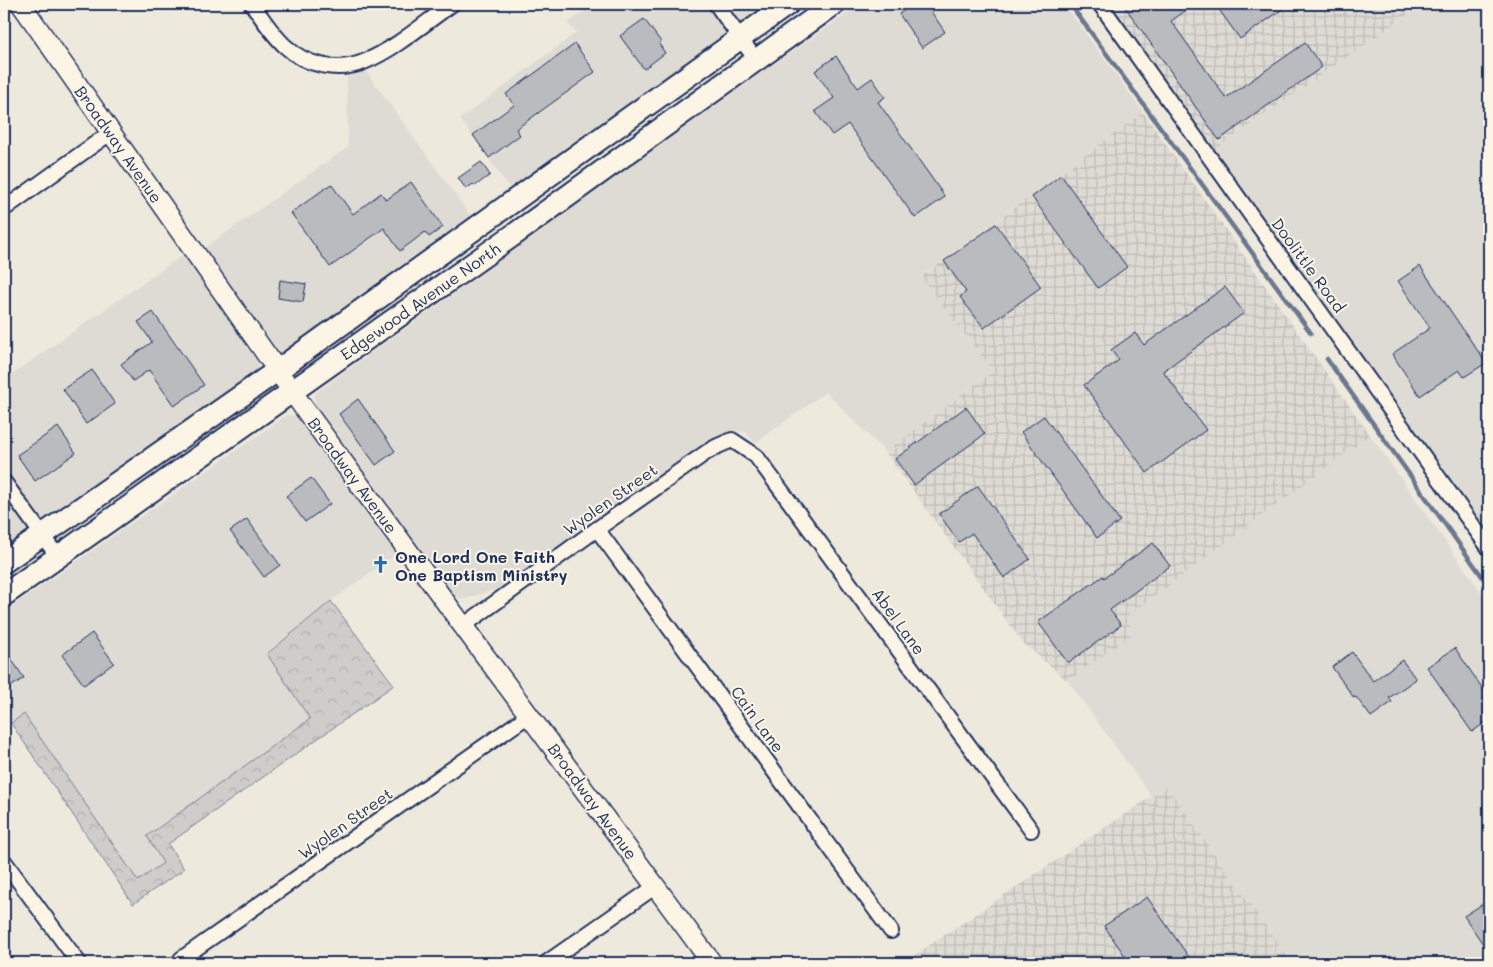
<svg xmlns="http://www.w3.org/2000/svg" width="1493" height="967" viewBox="0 0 1493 967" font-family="Mali,sans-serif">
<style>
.built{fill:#dedbd4}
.industrial{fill:url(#industrial-grid)}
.forest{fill:url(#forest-crowns);stroke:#757e94}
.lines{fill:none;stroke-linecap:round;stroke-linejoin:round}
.stream{stroke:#6c778f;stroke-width:4.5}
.building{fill:#babbbe;stroke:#1b2f5e}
.street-casing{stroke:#1b2f5e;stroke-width:18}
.secondary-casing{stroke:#1b2f5e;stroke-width:22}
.primary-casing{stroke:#1b2f5e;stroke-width:25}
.street{stroke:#fcf5e5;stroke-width:14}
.secondary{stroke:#fcf5e5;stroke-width:19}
.primary{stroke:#fcf5e5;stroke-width:21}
.labels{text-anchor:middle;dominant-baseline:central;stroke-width:4;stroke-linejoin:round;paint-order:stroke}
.street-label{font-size:16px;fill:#1b2f5e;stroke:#fcf5e5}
.poi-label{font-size:16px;font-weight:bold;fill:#1b2f5e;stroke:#fcf5e5;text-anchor:start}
</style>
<defs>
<pattern id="industrial-grid" width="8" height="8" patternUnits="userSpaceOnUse" patternTransform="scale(1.25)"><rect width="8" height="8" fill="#dedbd4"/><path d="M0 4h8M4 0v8" fill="none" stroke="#bebcb8"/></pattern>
<pattern id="forest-crowns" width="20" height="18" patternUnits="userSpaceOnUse" patternTransform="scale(1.25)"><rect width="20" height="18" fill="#cfcdca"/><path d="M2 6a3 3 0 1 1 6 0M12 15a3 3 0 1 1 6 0" fill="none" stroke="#b1b0b0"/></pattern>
</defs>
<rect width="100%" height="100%" fill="#eee9dd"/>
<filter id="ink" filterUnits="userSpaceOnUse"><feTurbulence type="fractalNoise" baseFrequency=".02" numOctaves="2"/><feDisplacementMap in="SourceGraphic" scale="10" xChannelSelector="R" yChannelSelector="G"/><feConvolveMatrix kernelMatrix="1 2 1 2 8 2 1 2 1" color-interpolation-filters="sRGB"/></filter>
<g filter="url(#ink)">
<g class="built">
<path d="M595 4H768L511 190 460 119 576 33 568 23Z"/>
<path d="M861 4H1064L1143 112 921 276 993 371 885 452 826 392 755 443 746 432 731 431 711 442 503 587 464 599 450 594 315 405 314 396 318 391 768 68Z"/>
<path d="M1423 4H1489V535L1213 151Z"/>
<path d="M365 70 472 218 288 350 276 351 271 346 203 249 348 147 347 73Z"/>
<path d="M187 252 230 316 246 347 258 362V369L254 375 4 549V380Z"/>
<path d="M287 415 296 416 303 422 401 551 331 601 267 653 310 719 148 835 164 863 138 881 24 714 4 728V612Z"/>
<path d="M1370 435 1489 603V963H1292L1167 786 1151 796 1068 681 1134 632 1124 618Z"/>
</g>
<g class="industrial">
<path d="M1107 4H1423L1213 151Z"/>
<path d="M1143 112 1370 435 1125 618 1135 632 1068 681 1023 643 885 452 993 371 921 277Z"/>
<path d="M1167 786 1292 963H903Z"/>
</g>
<path class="forest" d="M331 601 394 685 168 844 184 869 133 904 11 723 24 714 138 881 163 863 147 836 310 719 267 654Z"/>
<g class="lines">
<g class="stream">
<path d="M1070 4 1311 333"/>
<path d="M1327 359 1489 586"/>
</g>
</g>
<g class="building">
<path d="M914 4H926L945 32 922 48 899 14Z"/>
<path d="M1123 4H1195L1171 21 1226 98 1305 43 1322 67 1219 140Z"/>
<path d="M1215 4H1290L1240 39Z"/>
<path d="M644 19 661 42 659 44 665 53 644 69 620 36Z"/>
<path d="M575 44 595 72 516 129 520 135 489 158 473 135 514 105 506 94Z"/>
<path d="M836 56 858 88 872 78 885 97 878 102 945 197 915 218 848 124 832 135 815 111 834 98 815 71Z"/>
<path d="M481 162 490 175 475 186 473 184 466 189 458 178Z"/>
<path d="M1061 175 1127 267 1098 288 1032 197Z"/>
<path d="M411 182 443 227 429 237 425 232 400 251 384 228 330 267 291 213 331 184 353 214 381 193 386 200Z"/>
<path d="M996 224 1041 287 984 328 960 297 966 292 944 261Z"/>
<path d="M1420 266 1486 363 1464 377 1459 370 1420 396 1392 354 1430 328 1398 281Z"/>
<path d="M280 280 306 284 303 302 278 298Z"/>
<path d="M1225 287 1244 313 1163 371 1206 430 1147 473 1084 385 1119 360 1111 350 1135 333 1144 345Z"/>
<path d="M153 312 204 385 174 406 149 370 133 381 121 364 152 342 138 322Z"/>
<path d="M92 370 115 404 86 424 63 389Z"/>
<path d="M358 399 395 451 376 465 339 414Z"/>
<path d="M966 407 985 434 914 485 895 459Z"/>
<path d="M1044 416 1120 521 1097 538 1021 432Z"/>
<path d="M58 427 76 453 35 481 17 455Z"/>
<path d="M311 478 330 504 305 522 286 496Z"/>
<path d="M978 486 1030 559 1004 578 972 533 959 542 939 514Z"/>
<path d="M247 519 280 565 264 577 230 531Z"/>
<path d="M1153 543 1170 566 1110 610 1121 625 1068 663 1038 622 1103 576 1104 578Z"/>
<path d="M92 633 114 663 84 685 62 655Z"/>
<path d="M4 648 24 678 9 688 4 680Z"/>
<path d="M1455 648 1489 698V720L1472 732 1427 667Z"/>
<path d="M1352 652 1373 681 1402 660 1416 679 1389 698 1392 702 1371 717 1356 697 1354 698 1332 667Z"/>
<path d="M1147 897 1193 963H1130L1104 926Z"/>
<path d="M1489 900V953L1464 916Z"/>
</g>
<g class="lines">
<defs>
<g id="street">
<path d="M252 4C262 18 272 34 285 46 306 66 339 73 366 61 395 49 426 22 452 4"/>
<path d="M716 4 756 60"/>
<path d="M1100 4 1489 548"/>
<path d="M4 209 110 133"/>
<path d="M4 482 58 557"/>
<path d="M597 529 891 931"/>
<path d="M463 626 597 529 707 452 718 446 732 440 756 456 1031 830"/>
<path d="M4 861 79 963"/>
<path d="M181 959 529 715"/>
<path d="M546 963 656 886"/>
</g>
<path id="secondary" d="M21 4 303 407 463 626 712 963"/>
<g id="primary">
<path d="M4 562 278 370 788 4"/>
<path d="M4 595 529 224 834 4"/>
</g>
</defs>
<use href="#street" class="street-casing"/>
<use href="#secondary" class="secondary-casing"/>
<use href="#primary" class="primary-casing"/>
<use href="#street" class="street"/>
<use href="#secondary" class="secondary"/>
<use href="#primary" class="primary"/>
</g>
</g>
<defs>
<symbol id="church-bare" viewBox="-9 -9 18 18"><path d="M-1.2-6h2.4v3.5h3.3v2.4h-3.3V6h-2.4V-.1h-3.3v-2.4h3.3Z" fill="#1f6fb2" stroke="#fcf5e5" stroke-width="2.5" paint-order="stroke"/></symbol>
</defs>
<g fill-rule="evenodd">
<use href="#church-bare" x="368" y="552" width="25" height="25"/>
</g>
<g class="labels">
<g class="street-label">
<text transform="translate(119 144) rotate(55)">Broadway Avenue</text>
<text transform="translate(1309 265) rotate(54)">Doolittle Road</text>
<text transform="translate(420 301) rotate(-35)">Edgewood Avenue North</text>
<text transform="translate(353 475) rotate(54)">Broadway Avenue</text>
<text transform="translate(610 499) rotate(-35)">Wyolen Street</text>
<text transform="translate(899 621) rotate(54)">Abel Lane</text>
<text transform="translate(758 719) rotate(54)">Cain Lane</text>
<text transform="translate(593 801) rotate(54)">Broadway Avenue</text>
<text transform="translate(345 823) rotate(-35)">Wyolen Street</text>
</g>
<g class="poi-label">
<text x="395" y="556">One Lord One Faith<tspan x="395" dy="18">One Baptism Ministry</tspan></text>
</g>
</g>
<rect width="1493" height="967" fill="none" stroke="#fcf5e5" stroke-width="20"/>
<rect x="10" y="10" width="1473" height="947" fill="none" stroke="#1b2f5e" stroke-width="2" filter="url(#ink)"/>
</svg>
